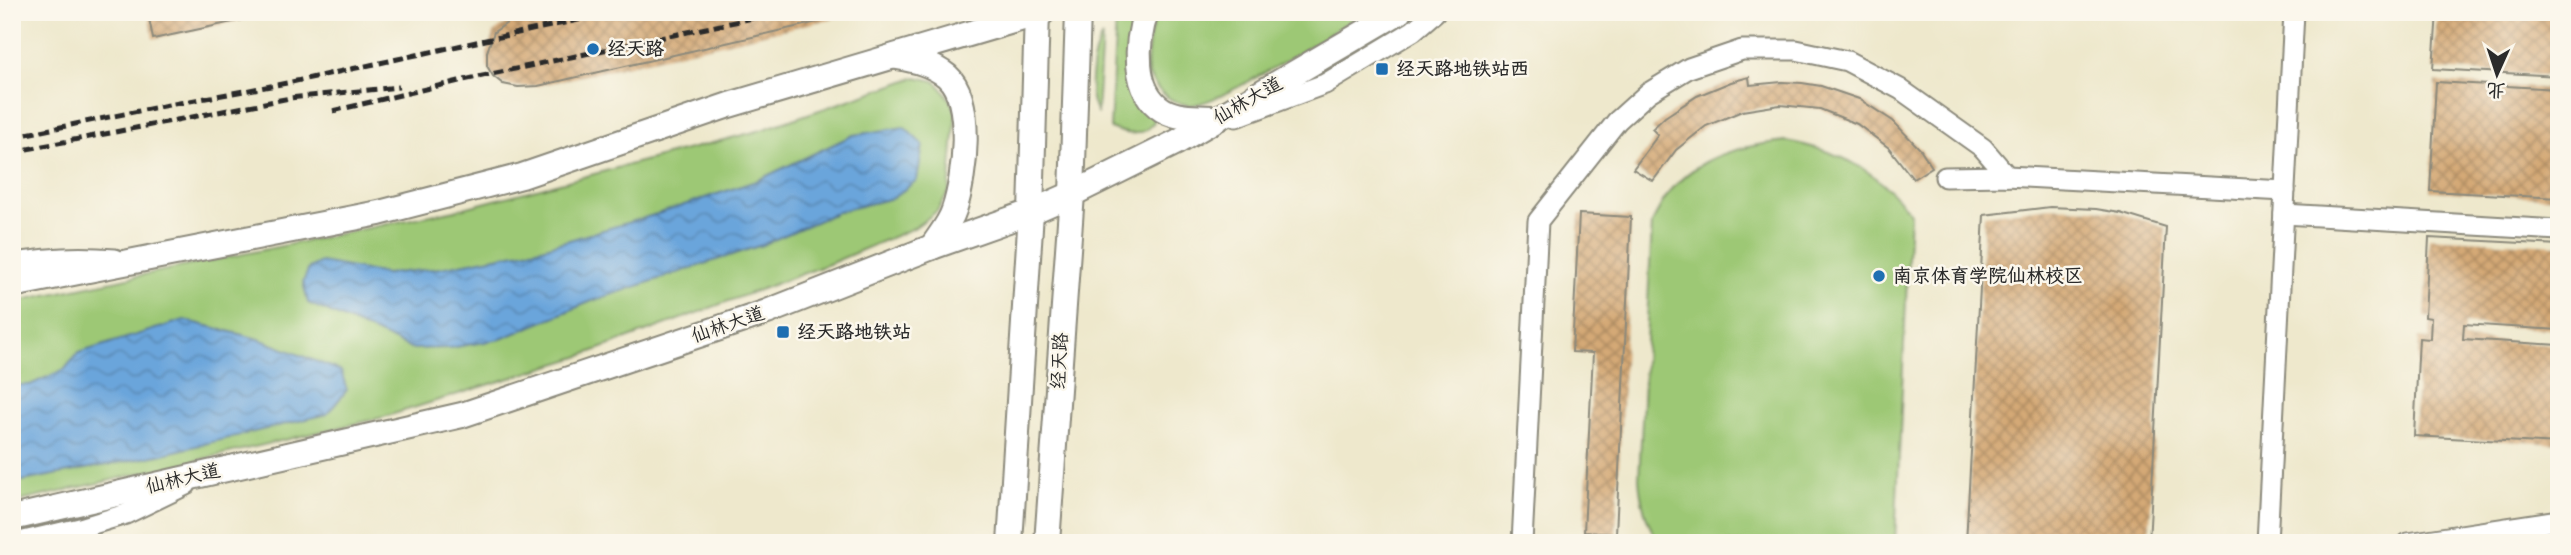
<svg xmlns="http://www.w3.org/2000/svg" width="2571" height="555" viewBox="0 0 2571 555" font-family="'Architects Daughter','LXGW WenKai TC',sans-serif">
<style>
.grass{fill:#9dc875;stroke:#647a50;stroke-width:2}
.water{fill:url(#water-waves);stroke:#4b6883;stroke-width:2}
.building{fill:url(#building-cross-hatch)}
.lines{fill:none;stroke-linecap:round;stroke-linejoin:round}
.minor-casing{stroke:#8c8a7c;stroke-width:23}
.major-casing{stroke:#8c8a7c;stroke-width:28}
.minor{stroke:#fff;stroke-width:19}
.major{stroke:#fff;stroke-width:24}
.rail{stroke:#2b2b2b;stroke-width:5;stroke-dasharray:10 5;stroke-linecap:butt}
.poi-dot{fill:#1f6fb2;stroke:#fbf7ec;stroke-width:2.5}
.labels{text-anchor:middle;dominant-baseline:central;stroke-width:5;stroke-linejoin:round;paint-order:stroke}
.poi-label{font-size:19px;font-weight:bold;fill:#2b2b2b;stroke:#fbf7ec;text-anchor:start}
.street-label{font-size:19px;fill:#2b2b2b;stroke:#fbf7ec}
</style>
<defs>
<pattern id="water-waves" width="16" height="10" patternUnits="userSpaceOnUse" patternTransform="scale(1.75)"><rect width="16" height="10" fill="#6ba5db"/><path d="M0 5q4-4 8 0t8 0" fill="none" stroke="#5887b2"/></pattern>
<pattern id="building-cross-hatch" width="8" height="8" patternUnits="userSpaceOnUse" patternTransform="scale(1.75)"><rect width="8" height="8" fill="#d4a976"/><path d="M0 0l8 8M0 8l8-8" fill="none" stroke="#ac8a61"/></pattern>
</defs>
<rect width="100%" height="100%" fill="#fbf7ec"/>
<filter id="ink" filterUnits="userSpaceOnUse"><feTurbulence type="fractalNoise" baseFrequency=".0143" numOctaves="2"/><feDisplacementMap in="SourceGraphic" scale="14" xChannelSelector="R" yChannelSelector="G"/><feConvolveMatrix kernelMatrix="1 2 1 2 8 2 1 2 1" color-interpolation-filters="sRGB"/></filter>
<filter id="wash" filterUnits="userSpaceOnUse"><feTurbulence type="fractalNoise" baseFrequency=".00686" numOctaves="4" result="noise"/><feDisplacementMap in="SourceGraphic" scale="28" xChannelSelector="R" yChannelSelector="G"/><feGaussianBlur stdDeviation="1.57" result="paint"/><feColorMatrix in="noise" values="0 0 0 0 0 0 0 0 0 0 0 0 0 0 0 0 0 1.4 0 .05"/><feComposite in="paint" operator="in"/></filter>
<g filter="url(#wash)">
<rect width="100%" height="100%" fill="#eee8cc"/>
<g class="grass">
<path d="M1119 12H1137L1154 122C1143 138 1126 135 1110 128L1116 16Z"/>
<path d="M1158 12H1364C1336 30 1216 107 1189 105 1172 103 1160 94 1151 79 1143 67 1150 25 1158 12Z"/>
<path d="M1102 36 1097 113C1086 94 1091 55 1102 36Z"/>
<path d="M916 77 935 81 945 92 956 111 949 192 937 211 914 228 829 264 578 357 384 417 12 503V302L460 209 758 131Z"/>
<path d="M1786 141C1840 151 1876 169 1910 213L1895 543H1659C1646 522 1641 503 1639 479L1652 224C1675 164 1726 147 1786 141Z"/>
</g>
<g class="water">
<path d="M904 127 923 145 917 180 893 198 840 211 762 245 592 301 501 339 450 348 413 349 308 303 303 282 309 268 321 262 386 274 440 268 542 248 657 214 756 181 853 135Z"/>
<path d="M184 320 259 339 341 371 347 390 327 414 159 455 12 483V385H30L65 369 78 353Z"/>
</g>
<g id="blocks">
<g class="building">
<path d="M154 12H273L274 13 153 39 148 13Z"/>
<path d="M548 12H857V13L538 86 518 87 503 84 493 76 487 66V52L494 32 510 21Z"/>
<path d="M2437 12H2559V76L2433 69Z"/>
<path d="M1749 77 1750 85 1782 82 1802 83 1821 86 1859 99 1893 121 1921 150 1932 167 1913 179 1889 148 1857 124 1820 109 1780 105 1742 111 1706 126 1676 150 1653 181 1633 169 1658 135 1652 129 1665 117 1697 96 1731 82Z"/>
<path d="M2436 82 2559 89V198L2430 191Z"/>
<path d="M2050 207 2096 209 2120 213 2166 227 2149 543H1966L1984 215Z"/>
<path d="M1579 214 1631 217 1616 534 1584 532 1593 353 1572 352Z"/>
<path d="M2429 238 2559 245V330L2464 324 2463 339 2559 345V444L2414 436 2419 338 2430 339 2431 318 2425 317Z"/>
</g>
</g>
</g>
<g filter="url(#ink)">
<use href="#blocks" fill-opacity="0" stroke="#8c8a7c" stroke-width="2"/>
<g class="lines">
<defs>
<g id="minor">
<path d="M1236 117 1325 84 1413 31 1435 12"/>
<path d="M1945 177 2007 176 2285 191"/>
<path d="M2284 214 2559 230"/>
<path d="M12 264C47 257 79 256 115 259"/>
<path d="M15 543 80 528 126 514 186 485"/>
<path d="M1522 543 1538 221 1617 121 1648 93 1689 68 1742 50H1796L1847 61 1900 89 1983 148 2007 176"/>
<path d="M2267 543 2294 12"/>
<path d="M2408 543 2559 520"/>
</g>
<g id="major">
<path d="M1146 12C1136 42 1132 91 1163 110 1178 119 1201 117 1218 118"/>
<path d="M897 57C915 60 932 64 947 76 974 100 965 178 954 210 950 223 939 236 932 247"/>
<path d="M12 285 379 213 522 176 729 105 1043 12"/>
<path d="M12 518 462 415 767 312 932 247 1031 212 1072 194 1177 142 1399 12"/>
<path d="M1010 543 1031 212 1037 12"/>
<path d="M1047 543 1072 194 1078 12"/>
</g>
</defs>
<use href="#minor" class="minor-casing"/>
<use href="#major" class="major-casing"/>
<use href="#minor" class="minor"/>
<use href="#major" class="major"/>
<g class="rail">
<path d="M333 111 459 81 781 12"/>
<path d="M12 137 163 106 287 83 615 12"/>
<path d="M12 152 290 98 399 87"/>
</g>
</g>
</g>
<g class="poi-dot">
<circle cx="593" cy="49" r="7"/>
<rect x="1375" y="62" width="14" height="14" rx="3.5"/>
<circle cx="1879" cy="276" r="7"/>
<rect x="776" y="325" width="14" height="14" rx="3.5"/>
</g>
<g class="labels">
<g class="poi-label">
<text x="607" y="49">经天路</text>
<text x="1396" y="69">经天路地铁站西</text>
<text x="1893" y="276">南京体育学院仙林校区</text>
<text x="797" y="332">经天路地铁站</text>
</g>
<g class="street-label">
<text transform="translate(1248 101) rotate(-30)">仙林大道</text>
<text transform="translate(728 325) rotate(-19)">仙林大道</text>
<text transform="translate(1060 361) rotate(-87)">经天路</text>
<text transform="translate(183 479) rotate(-13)">仙林大道</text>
</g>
</g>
<rect width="2571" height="555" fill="none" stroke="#fbf7ec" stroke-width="42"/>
<g transform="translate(2497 74) rotate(183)" stroke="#fbf7ec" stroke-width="5" paint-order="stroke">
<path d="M0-5L12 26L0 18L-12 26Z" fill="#2b2b2b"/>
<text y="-10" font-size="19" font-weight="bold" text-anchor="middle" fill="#2b2b2b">北</text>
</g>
</svg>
